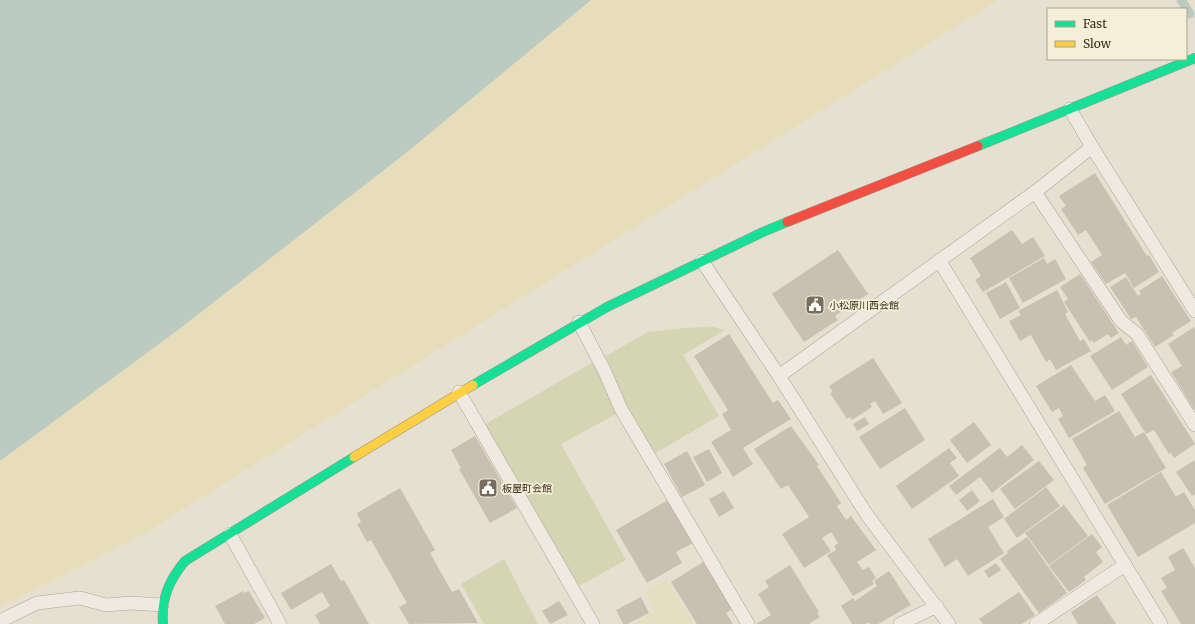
<svg xmlns="http://www.w3.org/2000/svg" width="1195" height="624" viewBox="0 0 1195 624" font-family="Merriweather,'Noto Sans JP',serif">
<style>
.farmland{fill:#e4dfc1}
.green{fill:#d3d5b3}
.sand{fill:#e7ddb9}
.water{fill:#bbcbc2}
.lines{fill:none;stroke-linecap:round;stroke-linejoin:round}
.stream{stroke:#bbcbc2;stroke-width:9}
.building{fill:#c9c0b1}
.lane-casing{stroke:#aba598;stroke-width:14}
.fast-casing{stroke:#9b9588;stroke-width:10}
.slow-casing{stroke:#9b9588;stroke-width:10}
.jam-casing{stroke:#9b9588;stroke-width:10}
.lane{stroke:#eeeae1;stroke-width:13}
.fast{stroke:#16e098;stroke-width:9}
.slow{stroke:#ffcf43;stroke-width:9}
.jam{stroke:#f24e42;stroke-width:9}
.labels{text-anchor:middle;dominant-baseline:central;stroke-width:3.5;stroke-linejoin:round;paint-order:stroke}
.poi-label{font-size:10px;fill:#3a2f20;stroke:#f5efd7;text-anchor:start}
</style>
<rect width="100%" height="100%" fill="#e6e0d0"/>
<path class="farmland" d="M666 579 694 624H632L654 611 644 592Z"/>
<g class="green">
<path d="M714 327 725 330 683 355 719 416 654 454C636 423 615 391 606 356L648 332 683 328Z"/>
<path d="M593 362 618 413 561 444 626 560 577 587 484 425Z"/>
<path d="M504 559 538 624H484L461 584Z"/>
</g>
<path class="sand" d="M591 0H998L140 536 0 607V461L178 330 406 153Z"/>
<path class="water" d="M0 0H591L406 153 178 330 0 461Z"/>
<g class="lines">
<path class="stream" d="M1181 0 1190 14"/>
</g>
<g class="building">
<path d="M1095 173 1147 256 1149 255 1159 272 1134 288 1125 273 1106 284 1091 262 1102 255 1086 230 1078 235 1061 209 1066 206 1059 196Z"/>
<path d="M1012 230 1022 244 1033 237 1045 256 983 292 975 280 981 276 970 258Z"/>
<path d="M838 250 868 294 835 316 838 320 804 342 772 294Z"/>
<path d="M1044 258 1047 264 1055 259 1066 279 1023 303 1009 278Z"/>
<path d="M1080 274 1119 333 1111 338 1108 334 1094 343 1092 340 1090 342 1064 302 1068 299 1060 287Z"/>
<path d="M1162 276 1191 321 1172 333 1174 335 1155 347 1136 317 1131 319 1110 287 1126 277 1138 296 1141 294 1139 291Z"/>
<path d="M1006 282 1020 308 1000 319 986 293Z"/>
<path d="M1057 290 1068 312 1065 314 1080 341 1084 339 1091 351 1056 370 1050 359 1046 362 1031 335 1020 341 1009 321 1021 315 1018 311Z"/>
<path d="M1194 327 1195 329V411L1171 372 1182 366 1168 344Z"/>
<path d="M729 334 773 403 778 400 791 419 743 448 753 464 733 477 711 442 731 430 722 414 728 410 694 356Z"/>
<path d="M1121 337 1126 345 1132 341 1148 367 1112 390 1090 356Z"/>
<path d="M873 358 902 403 883 414 875 401 870 404 872 407 852 420 850 417 847 419 830 393 833 392 829 386Z"/>
<path d="M1071 365 1095 401 1105 395 1115 411 1069 438 1058 419 1063 416 1059 408 1052 412 1036 386Z"/>
<path d="M1151 375 1195 444 1174 458 1171 453 1169 454 1154 430 1146 434 1121 394Z"/>
<path d="M905 408 925 440 880 469 859 437Z"/>
<path d="M1119 411 1135 437 1144 432 1166 468 1105 504 1083 468 1087 465 1072 439Z"/>
<path d="M865 417 869 424 857 431 853 424Z"/>
<path d="M974 422 991 445 967 463 950 440Z"/>
<path d="M791 426 819 465 817 466 841 503 837 506 846 520 851 516 876 550 857 562 863 570 869 567 876 578 872 581 874 584 853 596 827 555 836 550 834 546 845 538 838 543 831 532 822 538 831 551 804 568 782 534 809 517 788 485 781 489 754 449Z"/>
<path d="M475 436 517 508 490 523 459 469 461 468 451 450Z"/>
<path d="M1022 445 1034 460 992 493 980 477 956 495 949 486 1000 448 1007 457Z"/>
<path d="M949 448 957 458 950 463 959 476 912 509 896 486Z"/>
<path d="M709 449 722 473 707 482 693 457Z"/>
<path d="M687 451 705 485 682 497 664 464Z"/>
<path d="M1195 460V494L1192 496 1176 472Z"/>
<path d="M1039 461 1054 480 1015 509 1000 489Z"/>
<path d="M1161 472 1176 497 1184 492 1195 510V523L1138 557 1107 505Z"/>
<path d="M1046 487 1060 506 1017 538 1004 519Z"/>
<path d="M400 488 435 550 430 553 452 592 459 589 478 623 409 624 399 607 407 603 371 540 367 542 357 524 361 522 357 513Z"/>
<path d="M972 490 980 501 967 511 959 500Z"/>
<path d="M724 491 734 508 719 517 709 499Z"/>
<path d="M993 499 1004 517 988 527 1004 553 968 576 957 559 945 567 928 539Z"/>
<path d="M668 500 693 543 676 552 682 563 647 583 616 530Z"/>
<path d="M1064 505 1088 536 1049 565 1025 533Z"/>
<path d="M1092 534 1102 547 1096 552 1103 562 1084 577 1086 580 1069 592 1049 566Z"/>
<path d="M1027 537 1067 593 1039 613 1000 559 1008 553 1007 551Z"/>
<path d="M1183 548 1195 568V624H1181L1161 591 1167 588 1161 578 1175 570 1168 557Z"/>
<path d="M703 562 733 609 726 613 733 624H697L671 582Z"/>
<path d="M996 563 1001 570 989 578 984 571Z"/>
<path d="M331 564 341 581 344 580 369 624H320L315 615 330 606 322 592 291 610 281 593Z"/>
<path d="M790 565 819 612 817 613 820 617 809 624H756L771 615 758 594 769 587 765 581Z"/>
<path d="M889 571 911 605 878 624H870L869 622 866 624H852L841 606 853 598 855 601 877 586 874 581Z"/>
<path d="M243 591 244 593 249 591 265 618 254 624H225L215 606Z"/>
<path d="M1019 592 1035 615 1022 624H983L979 619Z"/>
<path d="M1097 595 1116 624H1078L1071 612Z"/>
<path d="M641 597 649 613 627 624H623L616 610Z"/>
<path d="M559 601 568 615 550 624 542 611Z"/>
</g>
<g class="lines">
<defs>
<g id="lane">
<path d="M1092 147 1195 311"/>
<path d="M1035 192 1121 321 1137 334 1195 425"/>
<path d="M939 260 1161 624"/>
<path d="M702 261 779 376 1035 192 1092 147 1070 109"/>
<path d="M579 322 605 372 621 409 748 624"/>
<path d="M779 376 867 515 949 624"/>
<path d="M459 392 593 624"/>
<path d="M230 534 280 624"/>
<path d="M0 621 37 603 80 598 106 605 131 603 162 605"/>
<path d="M900 624 937 606"/>
<path d="M1036 624 1125 565"/>
</g>
<g id="fast">
<path d="M978 146 1195 58"/>
<path d="M473 385 607 307 763 232 787 222"/>
<path d="M163 624C161 599 169 580 185 561L354 457"/>
</g>
<path id="slow" d="M354 457 473 385"/>
<path id="jam" d="M787 222 978 146"/>
</defs>
<use href="#lane" class="lane-casing"/>
<use href="#fast" class="fast-casing"/>
<use href="#slow" class="slow-casing"/>
<use href="#jam" class="jam-casing"/>
<use href="#lane" class="lane"/>
<use href="#fast" class="fast"/>
<use href="#slow" class="slow"/>
<use href="#jam" class="jam"/>
</g>
<defs>
<symbol id="civic-square" viewBox="-11 -11 22 22"><rect x="-9" y="-9" width="18" height="18" rx="4" fill="#766d5e" stroke="#f5efd7"/><path d="M-.6-6.5H3V-4.5H.6V-3L4-1V1h2V6H-6V1h2V-1L-.6-3ZM-1.2 2.5V6h2.4V2.5Z" fill="#fff"/></symbol>
</defs>
<g fill-rule="evenodd">
<use href="#civic-square" x="804" y="294" width="22" height="22"/>
<use href="#civic-square" x="477" y="477" width="22" height="22"/>
</g>
<g class="labels">
<g class="poi-label">
<text x="829" y="305">小松原川西会館</text>
<text x="502" y="488">板屋町会館</text>
</g>
</g>
<rect x="1047" y="8" width="140" height="52" fill="#f5efd7" stroke="#aaa28e"/>
<rect x="1055" y="21" width="20" height="6" fill="#16e098" stroke="#aaa28e"/>
<text x="1083" y="28" font-size="12" fill="#3a2f20">Fast</text>
<rect x="1055" y="41" width="20" height="6" fill="#ffcf43" stroke="#aaa28e"/>
<text x="1083" y="48" font-size="12" fill="#3a2f20">Slow</text>
</svg>
